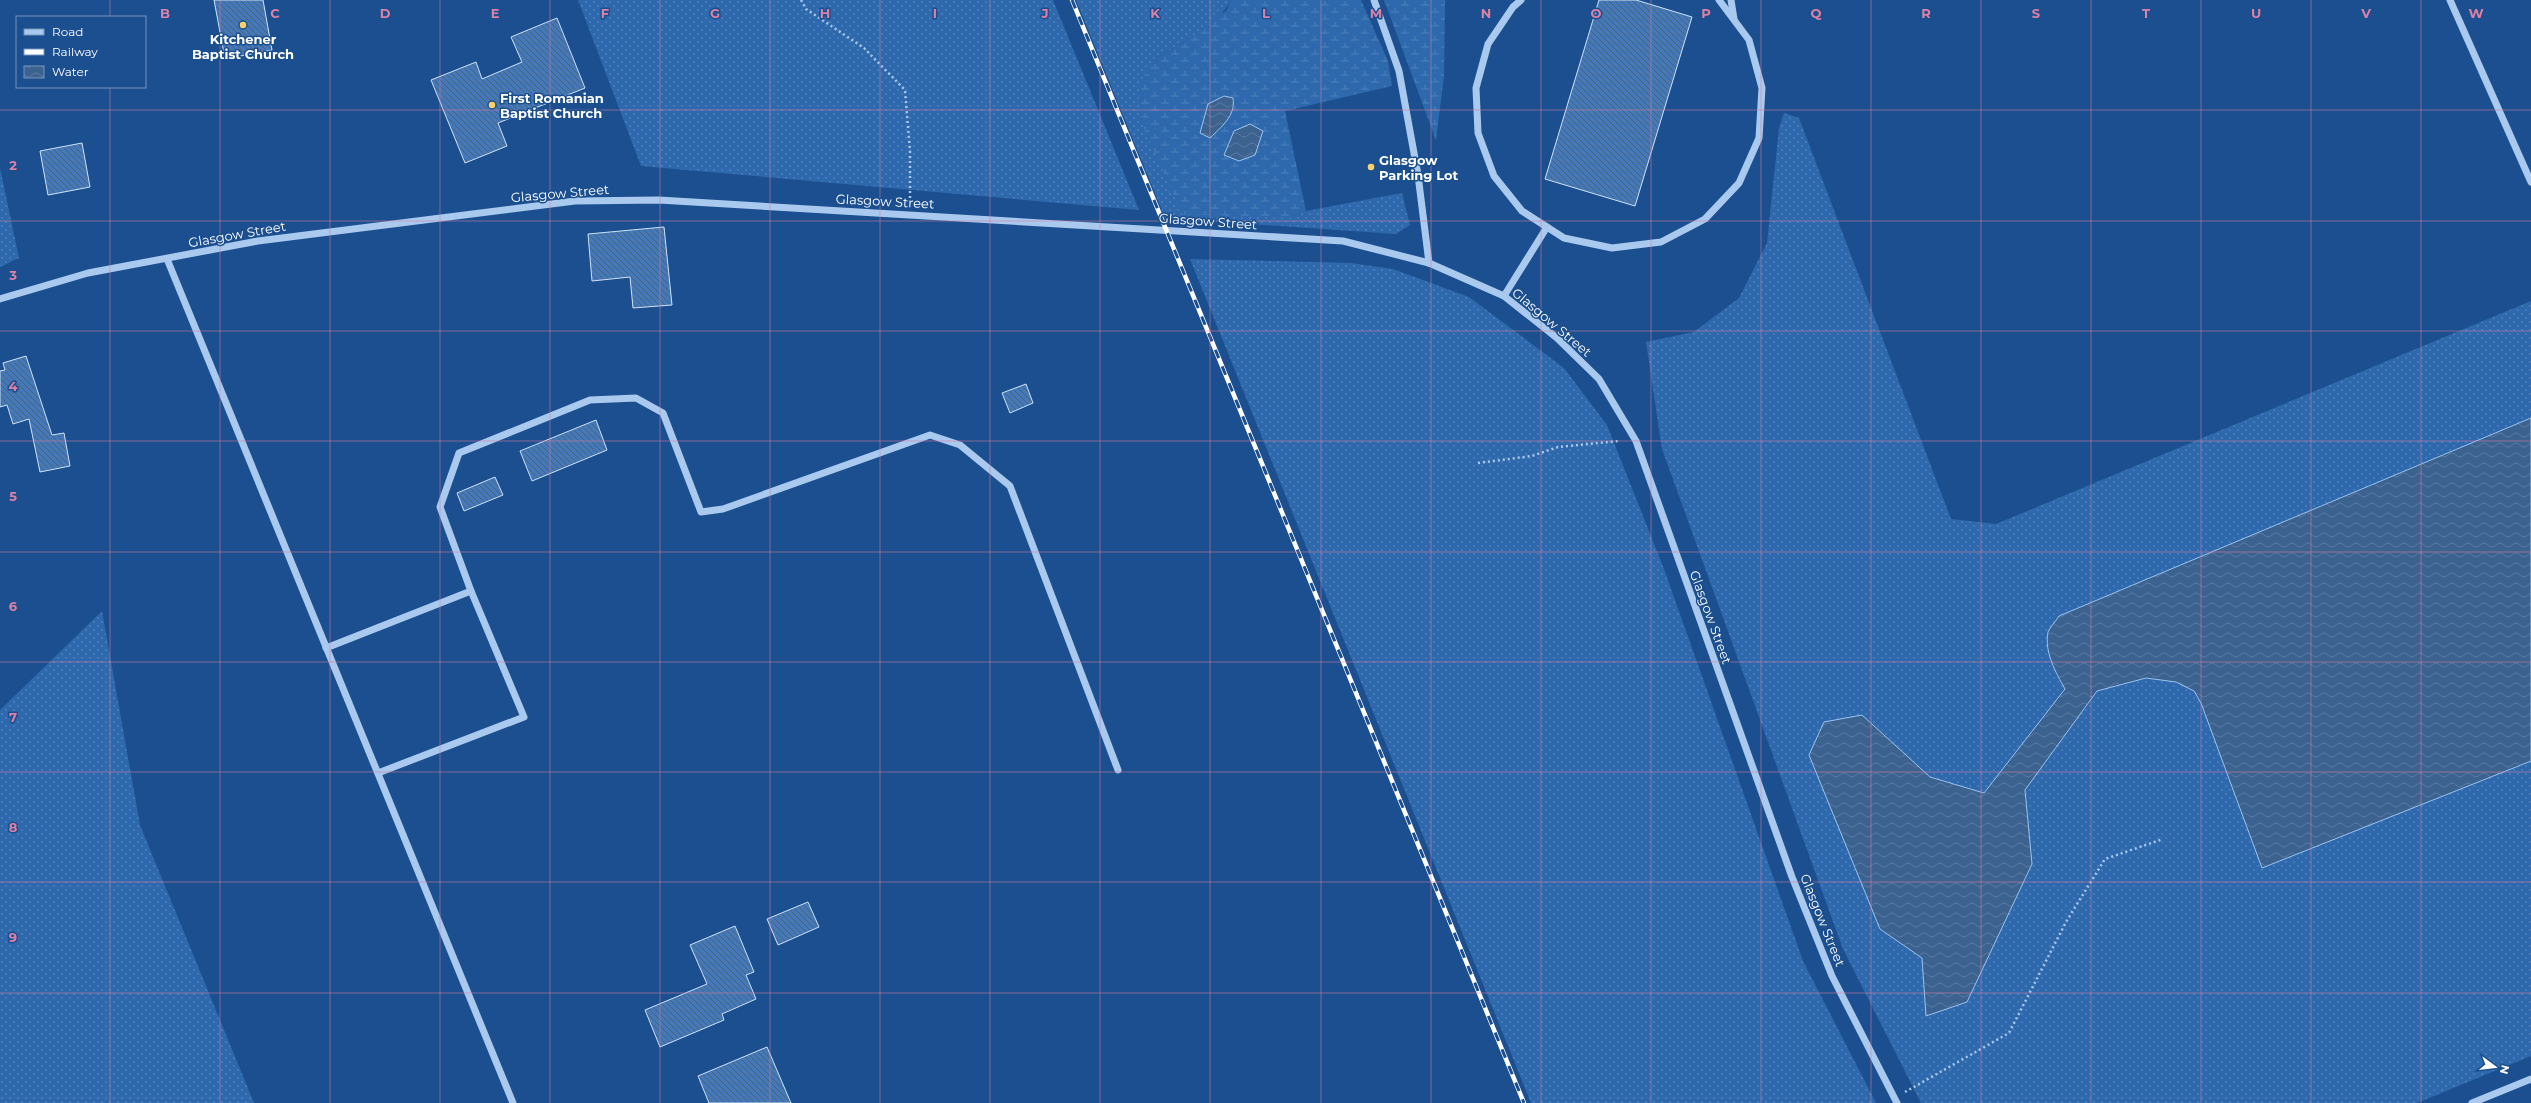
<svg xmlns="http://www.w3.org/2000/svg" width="2531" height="1103" viewBox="0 0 2531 1103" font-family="Montserrat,sans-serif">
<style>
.grass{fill:url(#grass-dots)}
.wetland{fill:url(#wetland-marsh)}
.water{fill:url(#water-waves);stroke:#9cc4f0}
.building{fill:url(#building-back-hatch);stroke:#cfe3fa}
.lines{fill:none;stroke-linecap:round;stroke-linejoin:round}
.path{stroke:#a9c9ee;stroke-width:2.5;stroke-dasharray:2 3;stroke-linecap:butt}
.minor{stroke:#a9c9ee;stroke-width:7}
.rail-casing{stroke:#fff;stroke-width:4.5}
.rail{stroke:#1b4f8f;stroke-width:3;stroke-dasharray:9;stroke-linecap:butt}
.grid{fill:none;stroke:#dd80a5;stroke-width:1;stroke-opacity:0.55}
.poi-dot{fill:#ffd166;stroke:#1b4f8f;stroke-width:1.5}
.labels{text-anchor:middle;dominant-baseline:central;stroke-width:3;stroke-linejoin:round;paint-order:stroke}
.poi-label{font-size:13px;font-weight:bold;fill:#fff;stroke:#1b4f8f;text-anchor:start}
.street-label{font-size:13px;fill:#fff;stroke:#1b4f8f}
.grid-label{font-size:13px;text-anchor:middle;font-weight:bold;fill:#dd80a5;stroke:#1b4f8f;stroke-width:3;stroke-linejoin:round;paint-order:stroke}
</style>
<defs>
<pattern id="grass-dots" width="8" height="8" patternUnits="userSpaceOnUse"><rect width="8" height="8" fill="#2e69ad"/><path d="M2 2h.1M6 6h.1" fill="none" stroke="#4d80b9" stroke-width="1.8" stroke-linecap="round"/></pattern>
<pattern id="wetland-marsh" width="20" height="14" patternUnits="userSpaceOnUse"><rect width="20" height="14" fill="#2e69ad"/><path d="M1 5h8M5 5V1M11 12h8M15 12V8" fill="none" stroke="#4d80b9"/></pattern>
<pattern id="water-waves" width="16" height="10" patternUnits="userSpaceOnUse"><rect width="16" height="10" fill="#3c6290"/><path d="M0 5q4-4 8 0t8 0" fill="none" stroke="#597aa1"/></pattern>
<pattern id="building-back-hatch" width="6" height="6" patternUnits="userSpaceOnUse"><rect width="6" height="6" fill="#4478b7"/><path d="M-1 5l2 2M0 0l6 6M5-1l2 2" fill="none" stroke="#486282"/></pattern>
</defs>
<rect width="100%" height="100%" fill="#1b4f8f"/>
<g class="grass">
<path d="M578 0H1053L1139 210 641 166Z"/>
<path d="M1076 0H1230C1223 23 1175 47 1154 59L1289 218 1306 211 1402 193 1410 225 1396 234 1165 218Z"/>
<path d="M1784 113 1799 118 1951 519 1996 524 2531 301V418L2059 616 2056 674 2065 689 1984 793 1930 777 1862 715 1880 929 1922 958 1926 1016 1967 1001 2032 865 2025 790 2097 691 2146 678 2176 682 2194 691 2201 703 2262 868 2531 761V1056L2417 1103H1921L1843 949 1662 449 1646 342 1694 332 1739 298 1767 243 1779 128Z"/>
<path d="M0 168 19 258 0 267Z"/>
<path d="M1190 259 1351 263 1393 269 1469 297 1564 368 1607 425 1664 569 1803 961 1876 1103H1531Z"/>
<path d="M102 611 140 825 254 1103H0V710Z"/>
</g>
<g class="wetland">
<path d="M1230 0H1361L1388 61 1392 86 1285 111 1306 211 1289 218 1182 214 1139 117V84L1154 59 1186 41 1227 10Z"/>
<path d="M1384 0H1445L1444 76 1436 140Z"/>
</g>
<g class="water">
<path d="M1224 96 1233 98C1236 116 1221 127 1210 138L1200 133 1208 104Z"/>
<path d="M1250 124 1263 131 1255 155 1239 161 1224 155 1234 131Z"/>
<path d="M2531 418V761L2262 868 2201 703 2194 691 2176 682 2146 678 2097 691 2025 790 2032 864 1967 1002 1926 1016 1922 958 1880 929 1809 755 1824 722 1862 715 1930 777 1984 793 2065 689C2056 673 2044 652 2048 632 2050 627 2056 621 2059 616Z"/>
</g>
<g class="building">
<path d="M214 0H263L272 50 225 59Z"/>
<path d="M1599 0H1636L1692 17 1635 206 1545 179Z"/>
<path d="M557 18 585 88 498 123 507 146 465 163 431 80 476 62 482 79 522 62 511 37Z"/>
<path d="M82 143 90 187 48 195 40 151Z"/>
<path d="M664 227 672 305 633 308 630 277 592 281 588 234Z"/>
<path d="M26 356 52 435 64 433 70 466 40 472 29 419 13 424 7 405 0 407V371L5 370 3 363Z"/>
<path d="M1026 384 1033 403 1010 413 1002 393Z"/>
<path d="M596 420 607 450 532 481 520 451Z"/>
<path d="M495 477 503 495 464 511 457 493Z"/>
<path d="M808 902 819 927 778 945 767 919Z"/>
<path d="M735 926 754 972 746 975 756 999 722 1014 724 1020 660 1047 645 1010 707 984 690 945Z"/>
<path d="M767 1047 791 1103H709L698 1076Z"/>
</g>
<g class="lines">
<g class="path">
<path d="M801 0 806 9 864 48 905 90 910 151V202"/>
<path d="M1478 463 1532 456 1558 447 1619 441"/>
<path d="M1905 1092 2009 1033 2066 922 2105 859 2163 839"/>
</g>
<g class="minor">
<path d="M1374 0 1399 71 1418 175 1429 263"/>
<path d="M1521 0 1513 7 1488 44 1476 88 1478 133 1494 176 1522 211 1564 238 1612 248 1661 242 1705 219 1739 183 1759 138 1762 88 1749 40 1719 0"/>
<path d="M1731 0 1734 19"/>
<path d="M2450 0 2531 182"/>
<path d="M167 259 513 1103"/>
<path d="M1504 296 1547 227"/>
<path d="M0 299 88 273 258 241 575 201 659 200 1343 241 1429 263 1504 296 1557 338 1599 379 1636 441 1792 877 1832 976 1897 1103"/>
<path d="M471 591 440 507 459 453 590 400 636 398 663 413 701 512 723 509 930 435 960 445 1010 486 1118 770"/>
<path d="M326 648 471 591 524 717 378 773"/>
<path d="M2472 1103 2531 1079"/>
</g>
<defs>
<path id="rail" d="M1072 0 1524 1103"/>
</defs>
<use href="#rail" class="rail-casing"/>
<use href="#rail" class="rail"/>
</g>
<path class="grid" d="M110 0V17M220 0V1103M330 0V1103M440 0V1103M550 0V1103M660 0V1103M770 0V1103M880 0V1103M990 0V1103M1100 0V1103M1210 0V1103M1321 0V1103M1431 0V1103M1541 0V1103M1651 0V1103M1761 0V1103M1871 0V1103M1981 0V1103M2091 0V1103M2201 0V1103M2311 0V1103M2421 0V1103M110 87V1103M0 110H2531M0 221H2531M0 331H2531M0 441H2531M0 552H2531M0 662H2531M0 772H2531M0 882H2531M0 993H2531"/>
<g class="poi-dot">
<circle cx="243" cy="25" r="4"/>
<circle cx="492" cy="105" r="4"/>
<circle cx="1371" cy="167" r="4"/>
</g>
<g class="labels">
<g class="poi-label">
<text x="243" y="39" text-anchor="middle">Kitchener<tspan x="243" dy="15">Baptist Church</tspan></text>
<text x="500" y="98">First Romanian<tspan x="500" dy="15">Baptist Church</tspan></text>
<text x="1379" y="160">Glasgow<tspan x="1379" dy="15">Parking Lot</tspan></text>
</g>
<g class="street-label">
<text transform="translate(560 193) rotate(-5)">Glasgow Street</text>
<text transform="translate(885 201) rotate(3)">Glasgow Street</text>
<text transform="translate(1208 221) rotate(4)">Glasgow Street</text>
<text transform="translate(237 234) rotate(-10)">Glasgow Street</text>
<text transform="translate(1552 322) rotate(40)">Glasgow Street</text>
<text transform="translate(1711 617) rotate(70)">Glasgow Street</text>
<text transform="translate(1823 920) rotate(68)">Glasgow Street</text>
</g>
</g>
<g class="grid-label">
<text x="165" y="18">B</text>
<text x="275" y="18">C</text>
<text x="385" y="18">D</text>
<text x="495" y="18">E</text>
<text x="605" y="18">F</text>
<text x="715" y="18">G</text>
<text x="825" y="18">H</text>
<text x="935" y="18">I</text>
<text x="1045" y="18">J</text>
<text x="1155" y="18">K</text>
<text x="1266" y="18">L</text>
<text x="1376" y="18">M</text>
<text x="1486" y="18">N</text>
<text x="1596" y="18">O</text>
<text x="1706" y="18">P</text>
<text x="1816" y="18">Q</text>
<text x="1926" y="18">R</text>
<text x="2036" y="18">S</text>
<text x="2146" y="18">T</text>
<text x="2256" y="18">U</text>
<text x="2366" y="18">V</text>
<text x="2476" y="18">W</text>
<text x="13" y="170">2</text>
<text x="13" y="280">3</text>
<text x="13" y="391">4</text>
<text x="13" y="501">5</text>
<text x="13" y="611">6</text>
<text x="13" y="722">7</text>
<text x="13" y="832">8</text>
<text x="13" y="942">9</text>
</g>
<rect x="16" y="16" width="130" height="72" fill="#1b4f8f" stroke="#7695bc"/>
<rect x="24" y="29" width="20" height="6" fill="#a9c9ee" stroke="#7695bc"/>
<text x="52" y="36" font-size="12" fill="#ffffff">Road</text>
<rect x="24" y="49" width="20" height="6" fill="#ffffff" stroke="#7695bc"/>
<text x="52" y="56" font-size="12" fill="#ffffff">Railway</text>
<rect x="24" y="66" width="20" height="12" fill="url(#water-waves)" stroke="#7695bc"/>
<text x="52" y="76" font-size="12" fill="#ffffff">Water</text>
<g transform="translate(2495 1067) rotate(105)" stroke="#1b4f8f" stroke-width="3" paint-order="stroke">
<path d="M0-3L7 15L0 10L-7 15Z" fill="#ffffff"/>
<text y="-6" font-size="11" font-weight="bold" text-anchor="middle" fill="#ffffff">N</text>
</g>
</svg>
